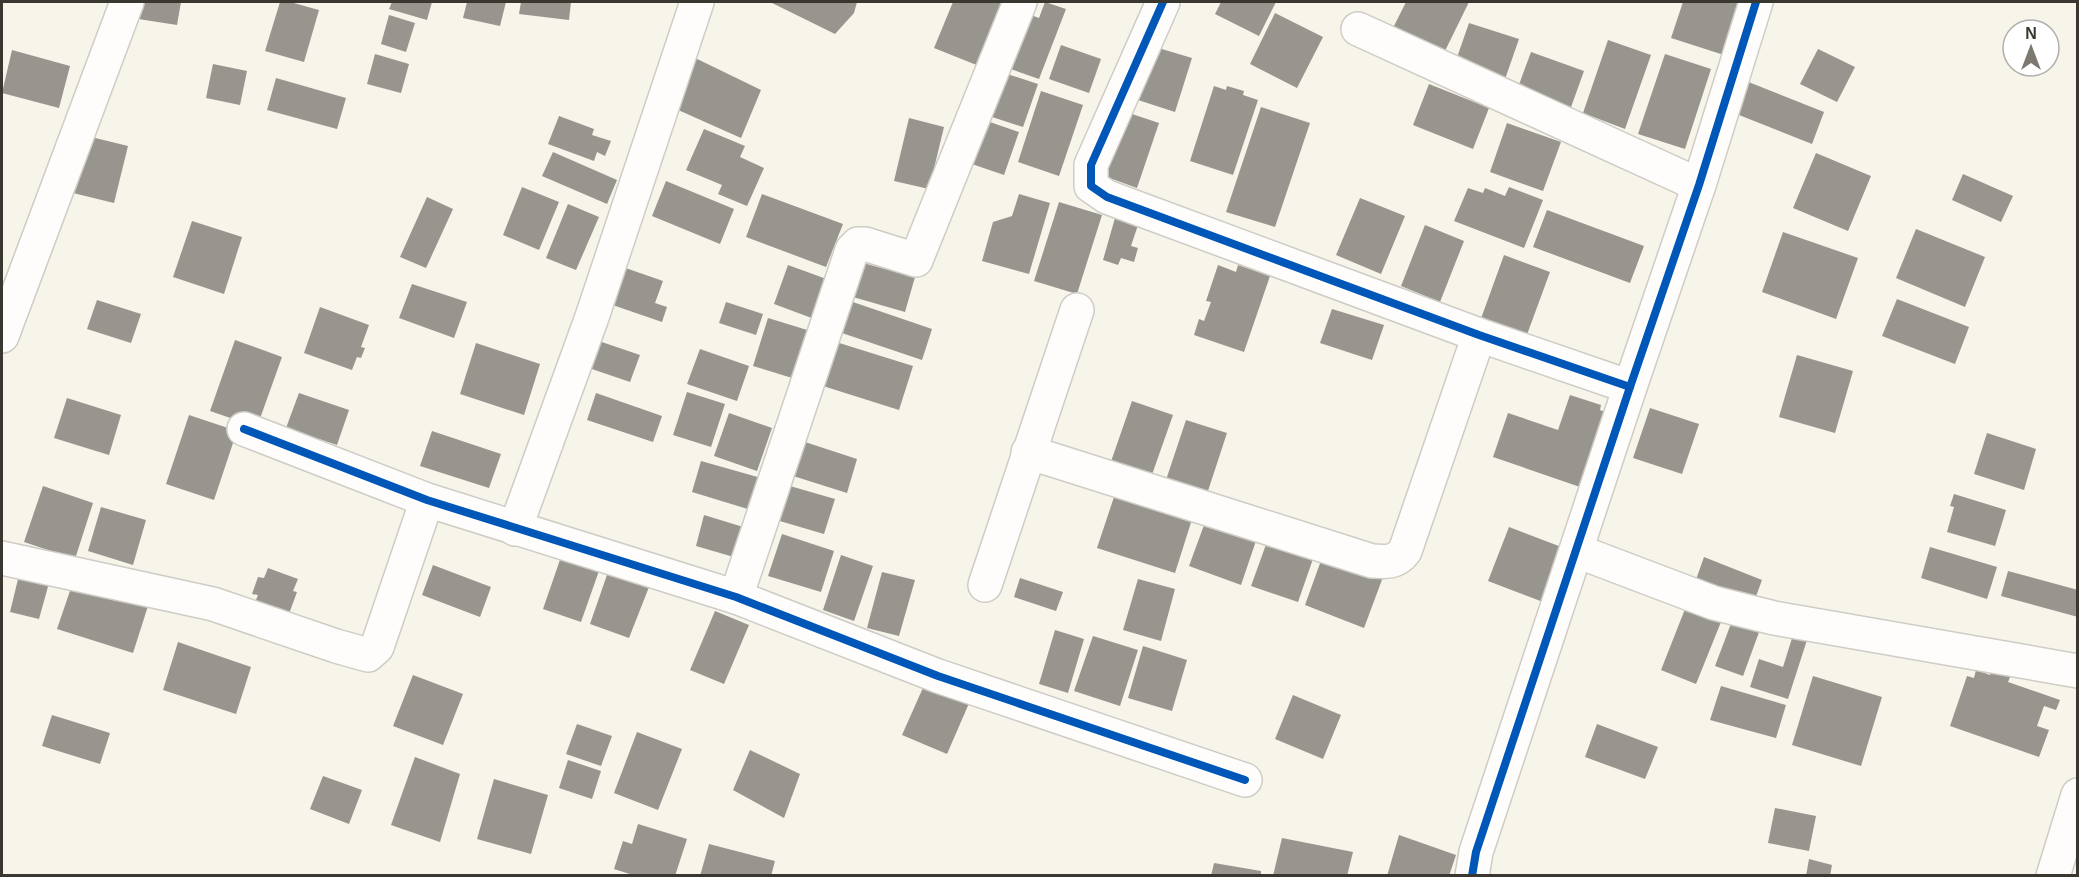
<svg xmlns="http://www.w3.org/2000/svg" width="2079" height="877" viewBox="0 0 2079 877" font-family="Arial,sans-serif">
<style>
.building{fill:#97958d}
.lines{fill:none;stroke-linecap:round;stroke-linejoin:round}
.street-casing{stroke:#cfccc5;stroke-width:36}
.street{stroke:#fefdfc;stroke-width:33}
.cycleway-casing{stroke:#fff;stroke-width:11}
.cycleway{stroke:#0057b8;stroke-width:8}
</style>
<rect width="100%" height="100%" fill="#f7f4ea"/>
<g class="building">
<path d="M135 2H181L177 25 132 18Z"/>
<path d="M280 2H290L319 10 304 62 265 51Z"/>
<path d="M392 2H432L427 20 389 9Z"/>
<path d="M467 2H506L500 26 463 18Z"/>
<path d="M521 2H571L569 20 519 14Z"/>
<path d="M770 2H857L854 13 835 34Z"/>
<path d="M953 2H999L1004 4 979 66 934 48Z"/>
<path d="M1045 2 1066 9 1039 79 1002 66 1023 12 1039 18Z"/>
<path d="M1221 2H1276L1259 36 1215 14Z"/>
<path d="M1406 2H1469L1443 55 1392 30Z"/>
<path d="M1683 2H1742L1724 55 1671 38Z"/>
<path d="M1275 13 1323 37 1297 88 1250 64Z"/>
<path d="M389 15 415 23 406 52 381 44Z"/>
<path d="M1469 23 1519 39 1504 82 1454 66Z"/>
<path d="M1608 40 1651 55 1625 129 1583 113Z"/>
<path d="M1061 45 1101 59 1089 93 1049 79Z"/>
<path d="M1155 47 1192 58 1175 112 1138 100Z"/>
<path d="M1818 49 1855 67 1837 102 1800 84Z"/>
<path d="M12 50 70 66 59 108 2 93Z"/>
<path d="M1531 52 1584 71 1570 110 1517 90Z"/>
<path d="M375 54 409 64 401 93 367 84Z"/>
<path d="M1665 54 1711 69 1685 149 1638 134Z"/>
<path d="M689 55 761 90 741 138 667 105Z"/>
<path d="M213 64 247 71 240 105 206 98Z"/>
<path d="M1001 72 1038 84 1023 127 986 115Z"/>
<path d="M276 78 346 98 337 129 267 110Z"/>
<path d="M1741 79 1824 112 1812 144 1734 113Z"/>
<path d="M1429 84 1489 108 1473 149 1413 125Z"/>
<path d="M1214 86 1226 90 1227 86 1244 91 1243 95 1258 100 1233 175 1190 161Z"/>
<path d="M1041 91 1083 105 1059 176 1018 162Z"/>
<path d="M1261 107 1310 123 1275 227 1226 212Z"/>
<path d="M1126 112 1159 123 1137 188 1104 176Z"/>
<path d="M559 116 594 129 592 135 611 141 605 156 597 152 594 161 548 144Z"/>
<path d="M909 118 944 127 929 189 894 181Z"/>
<path d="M984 120 1019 132 1004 175 969 163Z"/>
<path d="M1507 123 1561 142 1543 191 1490 172Z"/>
<path d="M704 129 745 146 740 157 764 168 747 206 718 194 722 185 686 170Z"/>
<path d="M83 135 128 146 114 203 69 192Z"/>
<path d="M553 152 617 180 607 204 542 176Z"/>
<path d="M1816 153 1871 176 1848 231 1793 208Z"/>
<path d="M1963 174 2013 196 2001 222 1952 200Z"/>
<path d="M666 181 734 209 720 244 652 216Z"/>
<path d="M522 187 559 202 539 250 503 235Z"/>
<path d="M1509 187 1543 200 1524 248 1454 221 1468 188 1483 193 1485 188 1505 196Z"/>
<path d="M762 194 843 224 826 267 746 237Z"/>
<path d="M1019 194 1050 203 1029 274 982 261 993 222 1012 216Z"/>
<path d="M427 197 453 209 426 268 400 257Z"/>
<path d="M1360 198 1405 216 1381 274 1336 255Z"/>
<path d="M1059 202 1102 215 1077 294 1034 281Z"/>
<path d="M568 204 599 217 576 270 546 258Z"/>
<path d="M1547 210 1644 246 1630 283 1533 247Z"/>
<path d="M1115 218 1138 225 1131 246 1138 248 1134 262 1121 258 1118 265 1103 260Z"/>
<path d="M192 221 242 237 224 294 173 277Z"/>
<path d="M1425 225 1464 241 1440 302 1401 286Z"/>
<path d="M1916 229 1985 257 1965 307 1896 278Z"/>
<path d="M1783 232 1858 258 1836 319 1762 292Z"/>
<path d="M1504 255 1550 272 1525 340 1479 324Z"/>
<path d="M863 263 915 277 905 312 853 297Z"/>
<path d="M614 264 663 281 655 303 667 307 662 322 601 301Z"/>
<path d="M788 265 832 281 817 320 774 304Z"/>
<path d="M1218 265 1236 272 1238 265 1270 276 1244 352 1194 335 1199 319 1204 321 1211 302 1206 301Z"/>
<path d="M412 284 467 302 454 338 399 318Z"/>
<path d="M1897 299 1969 327 1955 364 1882 336Z"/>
<path d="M97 300 141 314 131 343 87 329Z"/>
<path d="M847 300 932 329 922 360 836 331Z"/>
<path d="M726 302 763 314 756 335 719 323Z"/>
<path d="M320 307 369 325 361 347 365 348 361 358 357 357 352 370 304 353Z"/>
<path d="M1332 309 1384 325 1372 360 1320 343Z"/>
<path d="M768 318 817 333 802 381 753 366Z"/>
<path d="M590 338 640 355 630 382 580 365Z"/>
<path d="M235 340 282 357 257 427 210 411Z"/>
<path d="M836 342 913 366 899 410 823 386Z"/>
<path d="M476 343 540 364 524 415 460 394Z"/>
<path d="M700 349 749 366 737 401 687 384Z"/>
<path d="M1797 355 1853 371 1835 433 1779 417Z"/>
<path d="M687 392 725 404 711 447 673 435Z"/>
<path d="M299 393 349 410 337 445 286 428Z"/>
<path d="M596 393 662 416 653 442 587 420Z"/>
<path d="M1570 395 1601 405 1600 410 1608 413 1583 488 1493 457 1508 413 1558 430Z"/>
<path d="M67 398 121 415 109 455 54 438Z"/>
<path d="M1132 401 1173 415 1148 486 1107 473Z"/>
<path d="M1650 408 1699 424 1682 474 1633 458Z"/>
<path d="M729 413 772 428 757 471 714 456Z"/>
<path d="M189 415 237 431 214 500 166 484Z"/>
<path d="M1186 420 1227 433 1205 500 1164 486Z"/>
<path d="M432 431 501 454 489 488 420 466Z"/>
<path d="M1987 433 2036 449 2024 490 1974 474Z"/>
<path d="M802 441 857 459 847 493 790 475Z"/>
<path d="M701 461 761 478 751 510 692 492Z"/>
<path d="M783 484 835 499 824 534 773 519Z"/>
<path d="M43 486 93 503 75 559 24 542Z"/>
<path d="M1117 488 1194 513 1175 573 1097 548Z"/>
<path d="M1954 494 2006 510 1995 546 1947 532 1954 507 1950 506Z"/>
<path d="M101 507 146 520 133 565 88 551Z"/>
<path d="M704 515 753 530 744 560 696 546Z"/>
<path d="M1207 517 1258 535 1241 585 1189 566Z"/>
<path d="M1509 527 1564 548 1543 602 1488 581Z"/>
<path d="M782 534 834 551 821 592 768 576Z"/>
<path d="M1268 539 1314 556 1298 602 1251 586Z"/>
<path d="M1930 547 1997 567 1987 599 1921 578Z"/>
<path d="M562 554 600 568 581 622 543 609Z"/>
<path d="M841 555 873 566 854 621 823 610Z"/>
<path d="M1323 555 1383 577 1364 628 1305 605Z"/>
<path d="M1704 557 1762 580 1751 610 1693 588Z"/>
<path d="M433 565 491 587 480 617 422 595Z"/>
<path d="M268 568 298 579 293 591 297 592 286 622 252 610 258 595 252 594 258 577 264 578Z"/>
<path d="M2008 571 2078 590V617L2001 596Z"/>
<path d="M608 572 649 587 629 638 590 624Z"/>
<path d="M882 572 915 580 899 636 867 628Z"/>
<path d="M19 575 49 583 39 619 10 612Z"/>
<path d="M1020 578 1063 592 1056 611 1014 597Z"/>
<path d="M1138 579 1175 589 1161 641 1123 630Z"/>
<path d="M73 582 148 606 133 653 57 629Z"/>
<path d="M1687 604 1723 617 1696 684 1661 670Z"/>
<path d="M715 611 749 625 724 684 690 670Z"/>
<path d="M1735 613 1762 624 1743 676 1715 666Z"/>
<path d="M1055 630 1084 639 1068 693 1039 684Z"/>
<path d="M1793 635 1807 640 1788 699 1750 687 1759 659 1783 667Z"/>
<path d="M1093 636 1138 650 1120 706 1074 691Z"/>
<path d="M178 642 251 667 236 714 163 690Z"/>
<path d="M1143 646 1187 660 1172 711 1128 698Z"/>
<path d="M1976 670 1990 675 1992 670 2010 677 2008 682 2060 700 2056 710 2044 706 2037 726 2049 730 2039 757 1950 726 1967 676 1974 678Z"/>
<path d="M413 675 463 694 443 745 393 726Z"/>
<path d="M1813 676 1882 697 1861 766 1792 745Z"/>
<path d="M926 681 970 701 947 754 902 735Z"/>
<path d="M1721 686 1786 705 1776 738 1710 720Z"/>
<path d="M1293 695 1341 715 1323 759 1275 739Z"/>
<path d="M52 715 110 733 100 764 42 746Z"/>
<path d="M577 724 612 736 601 766 566 754Z"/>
<path d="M1597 724 1658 747 1645 779 1585 757Z"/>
<path d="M637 732 682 749 658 810 614 793Z"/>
<path d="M750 750 800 774 784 818 733 790Z"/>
<path d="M415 757 460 774 440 842 391 825Z"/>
<path d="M568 760 601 771 592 799 559 788Z"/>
<path d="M323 776 362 790 349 824 310 809Z"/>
<path d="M494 779 548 795 531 854 477 839Z"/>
<path d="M1775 808 1816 816 1809 851 1768 843Z"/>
<path d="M638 824 687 839 675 876H636L614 869 623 841 632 844Z"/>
<path d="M1399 835 1456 855 1449 876H1387Z"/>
<path d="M1282 838 1353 852 1347 876H1273Z"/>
<path d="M709 844 775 861 771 876H700Z"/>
<path d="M1809 859 1832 865 1830 876H1806Z"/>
<path d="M1214 863 1261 871V876H1211Z"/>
</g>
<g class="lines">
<defs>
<g id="street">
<path d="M1163 2 1091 165V186L1107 197 1479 335 1630 387"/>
<path d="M1358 29 1699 185"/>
<path d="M2 336 127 2"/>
<path d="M244 429 427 500 736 597 938 676 1245 780"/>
<path d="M1028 452 1372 561C1386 562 1396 563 1405 551L1479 335"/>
<path d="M515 529 592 317 697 2"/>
<path d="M1577 551 1714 603 1774 618 2078 671"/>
<path d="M2 558 213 604 336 646 368 655 377 647 427 500"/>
<path d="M985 585 1077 310"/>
<path d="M736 597 852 250 858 244H865L916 260 1020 2"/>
<path d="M1472 876 1476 852 1630 387 1699 185 1756 2"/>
<path d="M2053 876 2078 795"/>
</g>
</defs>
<use href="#street" class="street-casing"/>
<use href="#street" class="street"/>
<defs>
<g id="cycleway">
<path d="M1163 2 1091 165V186L1107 197 1479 335 1630 387"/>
<path d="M244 429 427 500 736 597 938 676 1245 780"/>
<path d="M1472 876 1476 852 1630 387 1699 185 1756 2"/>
</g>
</defs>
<use href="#cycleway" class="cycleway-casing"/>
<use href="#cycleway" class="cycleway"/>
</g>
<rect width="2079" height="877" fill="none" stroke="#39372f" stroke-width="6"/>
<g transform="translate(2031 48)"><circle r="28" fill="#ffffff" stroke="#b0afac" stroke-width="1.5"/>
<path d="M0-4.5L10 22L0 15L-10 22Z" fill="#7c7970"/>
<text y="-9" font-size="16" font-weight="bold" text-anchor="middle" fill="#39372f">N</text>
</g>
</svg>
